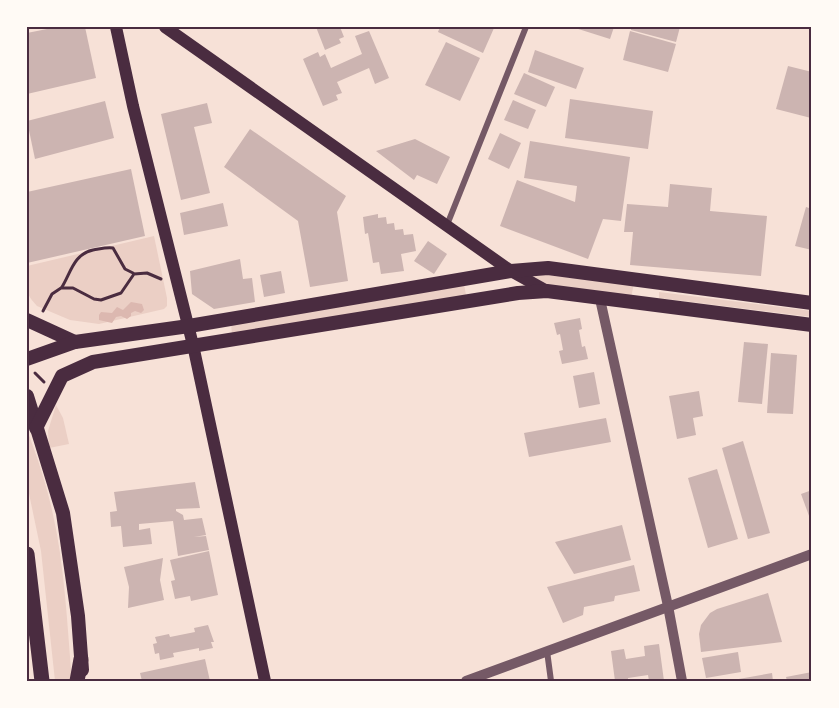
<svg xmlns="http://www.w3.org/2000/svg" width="839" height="708" viewBox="0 0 839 708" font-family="Arial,sans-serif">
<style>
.green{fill:#ebcfc5}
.water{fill:#dcb8b0}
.building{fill:#ccb4b1}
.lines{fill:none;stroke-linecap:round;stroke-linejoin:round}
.path{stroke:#4a2c40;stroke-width:3}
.minor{stroke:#755966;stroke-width:6}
.tertiary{stroke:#755966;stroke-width:10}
.secondary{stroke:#4a2c40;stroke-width:12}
.primary{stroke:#4a2c40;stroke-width:14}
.trunk{stroke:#4a2c40;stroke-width:15}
.neatline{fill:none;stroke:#4a2c40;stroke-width:2}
</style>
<rect width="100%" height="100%" fill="#f7e1d7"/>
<g class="green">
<path d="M154 236 167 298V306L164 309 99 324 70 320 37 306 31 299 27 292V266Z"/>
<path d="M555 272 634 283 631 298 550 286 529 274Z"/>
<path d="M464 284 466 295 232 335 231 323Z"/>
<path d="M659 292 812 311V317L659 298Z"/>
<path d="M56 405 63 418 69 444 49 448 48 431Z"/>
<path d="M27 430C37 456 46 483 52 510 65 566 67 624 72 681H55L41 551 27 484Z"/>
</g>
<path class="water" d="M131 302 142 304 144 310 141 313 135 311 131 313V316L127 319 121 316 116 317 112 323 99 320V315L101 312 112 313 117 307 123 310Z"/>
<g class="building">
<path d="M57 27H85L96 78 27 94V33Z"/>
<path d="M316 27H340L344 37 339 39 341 43 325 50Z"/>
<path d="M440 27H491L494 28 483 53 438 32Z"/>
<path d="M572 27H614L610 39Z"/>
<path d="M631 27H680L676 42 631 30Z"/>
<path d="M369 31 389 78 375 84 369 68 337 82 342 93 336 95 338 100 323 106 303 59 318 52 320 57 325 54 331 68 362 54 355 36Z"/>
<path d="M630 31 676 44 668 72 623 60Z"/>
<path d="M446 42 480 58 460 101 425 85Z"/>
<path d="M535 50 584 68 576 89 528 72Z"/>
<path d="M788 66 812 72 811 118 776 109Z"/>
<path d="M524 73 555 87 546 107 514 94Z"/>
<path d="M570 99 653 111 648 149 565 138Z"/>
<path d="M513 100 536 110 528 129 504 120Z"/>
<path d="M105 101 114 138 35 159 27 121Z"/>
<path d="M207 103 212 123 194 127 210 193 181 200 161 114Z"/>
<path d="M250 129 346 196 337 212 348 281 310 287 298 221 224 167Z"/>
<path d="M500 133 521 143 509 169 488 159Z"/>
<path d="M415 139 450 157 437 184 417 175 414 180 376 151Z"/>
<path d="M530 141 630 157 621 221 603 219 588 259 500 226 517 180 575 202 577 186 524 178Z"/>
<path d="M131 169 145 236 27 263V192Z"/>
<path d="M670 184 712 188 710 211 767 216 761 276 630 265 633 232H624L627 204 668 207Z"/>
<path d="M223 203 228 226 184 235 180 213Z"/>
<path d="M806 207 812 209V250L795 246Z"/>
<path d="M378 214V218L386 217 387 224 394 223 395 230 403 229 404 235 413 234 416 251 401 254 404 271 381 274 379 262 373 263 368 233 365 234 363 217Z"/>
<path d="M428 241 447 254 434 274 414 261Z"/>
<path d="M240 259 243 279 252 278 255 302 214 309 192 294 190 271Z"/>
<path d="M281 271 285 293 264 297 260 275Z"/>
<path d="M580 318 582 329 579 330 582 347 585 346 588 359 562 364 559 351 563 350 560 334 557 335 554 323Z"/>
<path d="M744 342 768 344 762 404 738 402Z"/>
<path d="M771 353 797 355 793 414 767 413Z"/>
<path d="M594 372 600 404 579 408 573 376Z"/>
<path d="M699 391 703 416 693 418 696 435 677 439 669 396Z"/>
<path d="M606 418 611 442 529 457 524 433Z"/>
<path d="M743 441 770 533 748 539 722 448Z"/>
<path d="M717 469 738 539 708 548 688 478Z"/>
<path d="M195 482 200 508 176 509V511L183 515 184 520 202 518 206 535 194 537 206 536 209 550 178 556 173 521 139 524V530L150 528 152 544 123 547 121 526 111 527 110 512 117 511 114 492Z"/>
<path d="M812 490V524L801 494Z"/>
<path d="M622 525 631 560 574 574 555 542Z"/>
<path d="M209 551 218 595 191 601 190 596 175 599 171 581 175 580 170 560Z"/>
<path d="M163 558 160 580 164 600 128 608 129 587 124 567Z"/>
<path d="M634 565 640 591 615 596 614 601 584 607 583 615 563 623 547 587Z"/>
<path d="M768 593 782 642 701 652 699 634 701 625 710 613 717 609Z"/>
<path d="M208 625 214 642H211L213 648 199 651V648L173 653 174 657 160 660 159 653 155 654 153 644 157 643 155 637 169 634 170 637 195 632 194 628Z"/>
<path d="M659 644 664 681H649L648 675 628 678V681H615L611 651 624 649 626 659 645 656 644 646Z"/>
<path d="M738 652 741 672 706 678 702 658Z"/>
<path d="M205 659 210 681H142L140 673Z"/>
<path d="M812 672V681H787L786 677Z"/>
<path d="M772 673 773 681H733V680Z"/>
</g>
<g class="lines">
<g class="path">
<path d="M62 287C71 272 74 254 93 250 100 249 106 247 113 248L125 269 133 273"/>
<path d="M43 311 52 294 61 288H73L94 299 101 300 121 293 134 274 147 273 161 279"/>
<path d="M35 373 44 382"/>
</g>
<g class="minor">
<path d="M447 225 526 27"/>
<path d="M547 651 551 681"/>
</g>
<g class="tertiary">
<path d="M600 299 668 606 682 681"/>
<path d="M466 681 812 554"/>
</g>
<g class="secondary">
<path d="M116 27 133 106 193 345 265 681"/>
<path d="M165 27 511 271 547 291"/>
</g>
<g class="primary">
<path d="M27 320 75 342"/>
<path d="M27 359 75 342 189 326 511 271 548 268 812 303"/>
<path d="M27 396 63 513 78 616 82 670"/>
<path d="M36 428 62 376 93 362 518 293 547 291 812 325"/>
</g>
<g class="trunk">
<path d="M27 554 42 681"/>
<path d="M77 681 81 659"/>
</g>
</g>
<rect width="839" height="708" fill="none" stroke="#fffaf5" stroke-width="57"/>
<rect x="28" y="28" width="782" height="652" class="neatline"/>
</svg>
